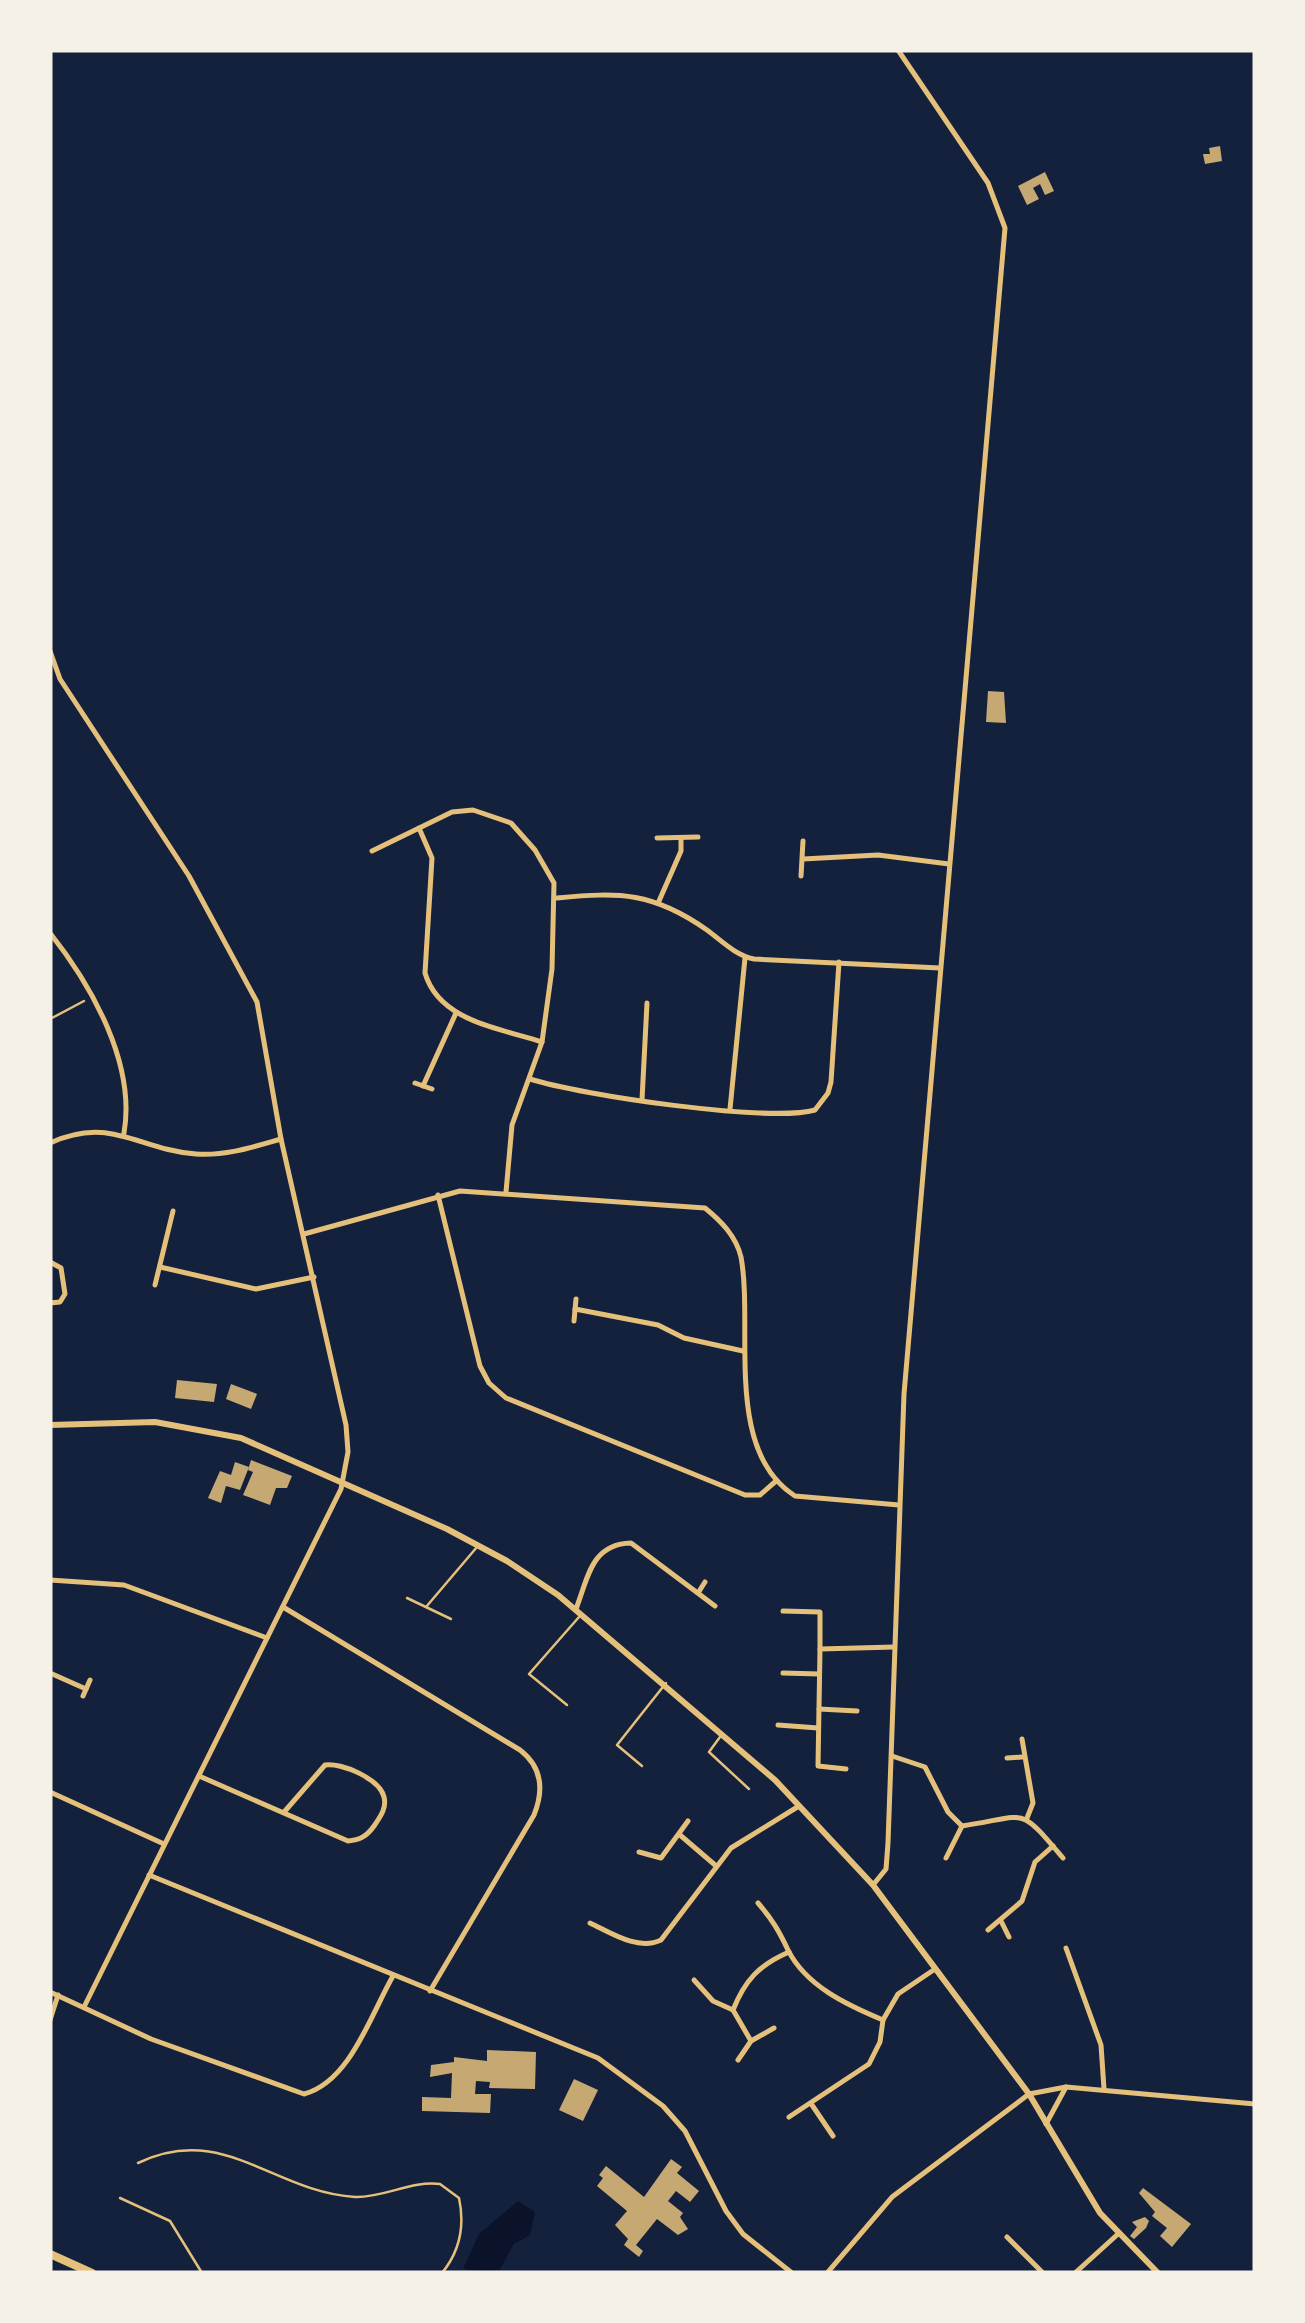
<svg xmlns="http://www.w3.org/2000/svg" width="1305" height="2323" viewBox="0 0 1305 2323" font-family="'Work Sans',sans-serif">
<style>
.water{fill:#0b132b}
.building{fill:#c6a872}
.lines{fill:none;stroke-linecap:round;stroke-linejoin:round}
.path{stroke:#e5c07b;stroke-width:2.5}
.service{stroke:#e5c07b;stroke-width:2.5}
.minor{stroke:#e5c07b;stroke-width:5}
.tertiary{stroke:#e5c07b;stroke-width:6}
.secondary{stroke:#e5c07b;stroke-width:8}
</style>
<rect width="100%" height="100%" fill="#14213d"/>
<path class="water" d="M518 2201 535 2212 530 2235 514 2244 498 2273 463 2269 479 2234Z"/>
<g class="building">
<path d="M1220 146 1222 161 1205 164 1203 154H1210L1209 148Z"/>
<path d="M1045 172 1054 191 1045 195 1040 184 1033 188 1039 199 1027 205 1018 186Z"/>
<path d="M988 691 1004 692 1006 723 986 722Z"/>
<path d="M177 1380 217 1384 214 1402 175 1398Z"/>
<path d="M231 1384 257 1394 251 1409 226 1399Z"/>
<path d="M251 1460 292 1476 287 1488H276L270 1505 243 1495 253 1472 248 1470Z"/>
<path d="M235 1462 249 1467 240 1490 226 1486 221 1503 208 1498 220 1471 231 1475Z"/>
<path d="M487 2050 536 2052 535 2089 489 2088 490 2082 476 2081 475 2094H491L490 2113 422 2111V2097L451 2098 452 2073 430 2077 431 2065 454 2062V2057L487 2061Z"/>
<path d="M574 2079 598 2090 583 2121 559 2110Z"/>
<path d="M671 2159 682 2167 677 2173 699 2191 690 2202 676 2191 668 2201 683 2213 680 2217 688 2229 678 2235 657 2219 636 2245 643 2251 639 2257 624 2245 628 2239 615 2225 627 2211 597 2186 603 2178 599 2175 606 2166 644 2197Z"/>
<path d="M1143 2188 1191 2224 1172 2247 1160 2236 1167 2228 1152 2216 1155 2212 1139 2193Z"/>
<path d="M1145 2217 1149 2221 1146 2228 1134 2239 1130 2236 1137 2227 1132 2222Z"/>
</g>
<g class="lines">
<g class="path">
<path d="M50 1019 84 1001"/>
<path d="M138 2163C223 2122 273 2192 355 2197 384 2198 412 2180 440 2184L459 2198C465 2226 460 2251 442 2273"/>
<path d="M120 2198 170 2221 202 2273"/>
</g>
<g class="service">
<path d="M407 1598 451 1619"/>
<path d="M426 1607 477 1547"/>
<path d="M567 1705 529 1674 579 1617"/>
<path d="M720 1737 709 1752 749 1789"/>
<path d="M642 1766 617 1745 666 1683"/>
</g>
<g class="minor">
<path d="M50 651 60 679 189 876 257 1002 281 1139 346 1425 348 1452 341 1489 84 2007"/>
<path d="M419 828 432 858 425 973C439 1021 499 1028 542 1042"/>
<path d="M657 838 698 837"/>
<path d="M372 851 452 812 473 810 511 823 535 850 554 883 552 969 542 1042 512 1125 506 1192"/>
<path d="M803 859 878 855 949 864"/>
<path d="M801 876 803 841"/>
<path d="M557 898C620 892 653 892 707 930 722 941 735 955 754 959L940 968"/>
<path d="M659 901 681 851V839"/>
<path d="M50 933C92 986 136 1064 124 1133"/>
<path d="M530 1079C580 1095 769 1123 815 1110L828 1093 831 1082 839 962"/>
<path d="M415 1083 432 1089"/>
<path d="M423 1086 456 1013"/>
<path d="M642 1100 647 1003"/>
<path d="M730 1109 745 958"/>
<path d="M50 1143C111 1115 139 1150 196 1154 226 1156 253 1147 281 1139"/>
<path d="M438 1195 480 1366 489 1383 506 1398 745 1495H760L776 1481"/>
<path d="M304 1234 460 1191 705 1208C721 1221 736 1236 741 1257 754 1327 723 1450 795 1496L899 1505"/>
<path d="M50 1262 61 1268 65 1294 60 1302 50 1303"/>
<path d="M160 1267 256 1289 314 1277"/>
<path d="M155 1285 173 1211"/>
<path d="M575 1309 658 1325 684 1338 743 1351"/>
<path d="M574 1321 576 1299"/>
<path d="M50 1580 124 1585 267 1638"/>
<path d="M698 1593 705 1582"/>
<path d="M283 1607 520 1750C542 1767 544 1790 534 1815L430 1991"/>
<path d="M576 1609C588 1578 591 1544 631 1543L715 1606"/>
<path d="M783 1611 820 1612V1649"/>
<path d="M50 1673 86 1689"/>
<path d="M783 1673 819 1674"/>
<path d="M83 1696 90 1680"/>
<path d="M819 1709 857 1711"/>
<path d="M778 1725 818 1728"/>
<path d="M1022 1739 1033 1803 1027 1818"/>
<path d="M892 1756 925 1767 948 1812 962 1826C1029 1816 1017 1804 1063 1858"/>
<path d="M1007 1758 1022 1757"/>
<path d="M846 1769 818 1766 820 1649 894 1647"/>
<path d="M199 1776 348 1841C360 1840 367 1836 374 1826 380 1817 387 1808 384 1797 380 1779 341 1762 325 1765L285 1811"/>
<path d="M50 1792 164 1844"/>
<path d="M680 1835 715 1865"/>
<path d="M639 1852 661 1858 688 1821"/>
<path d="M946 1858 962 1826"/>
<path d="M149 1875 598 2058 663 2106 685 2131 726 2211 743 2234 792 2273"/>
<path d="M873 1885 886 1869 888 1843 904 1394 1005 228 988 183 898 50"/>
<path d="M758 1903C772 1919 779 1931 788 1950 806 1986 847 2005 883 2020"/>
<path d="M1001 1921 1009 1937"/>
<path d="M590 1923C611 1933 638 1951 661 1940L731 1848 799 1806"/>
<path d="M988 1930 1022 1901 1035 1862 1053 1846"/>
<path d="M1066 1948 1101 2045 1104 2089"/>
<path d="M694 1980 713 2001 733 2010"/>
<path d="M50 1992 151 2039 304 2094C350 2082 371 2014 393 1976"/>
<path d="M50 2020 58 1995"/>
<path d="M751 2041 733 2010C745 1980 759 1965 789 1952"/>
<path d="M738 2060 751 2041 774 2028"/>
<path d="M812 2105 833 2136"/>
<path d="M789 2117 869 2064 880 2042 883 2020 898 1994 935 1969"/>
<path d="M1046 2124 1066 2087"/>
<path d="M1007 2237 1043 2273"/>
<path d="M827 2273 892 2197 1029 2094 1066 2087 1255 2104"/>
<path d="M1075 2273 1118 2234"/>
</g>
<path class="tertiary" d="M50 1425 155 1422 241 1438 447 1529 507 1561 558 1595 775 1780 873 1885 1029 2094 1100 2213 1158 2273"/>
<path class="secondary" d="M50 2254 92 2273"/>
</g>
<rect width="1305" height="2323" fill="none" stroke="#f6f1e7" stroke-width="105"/>
</svg>
